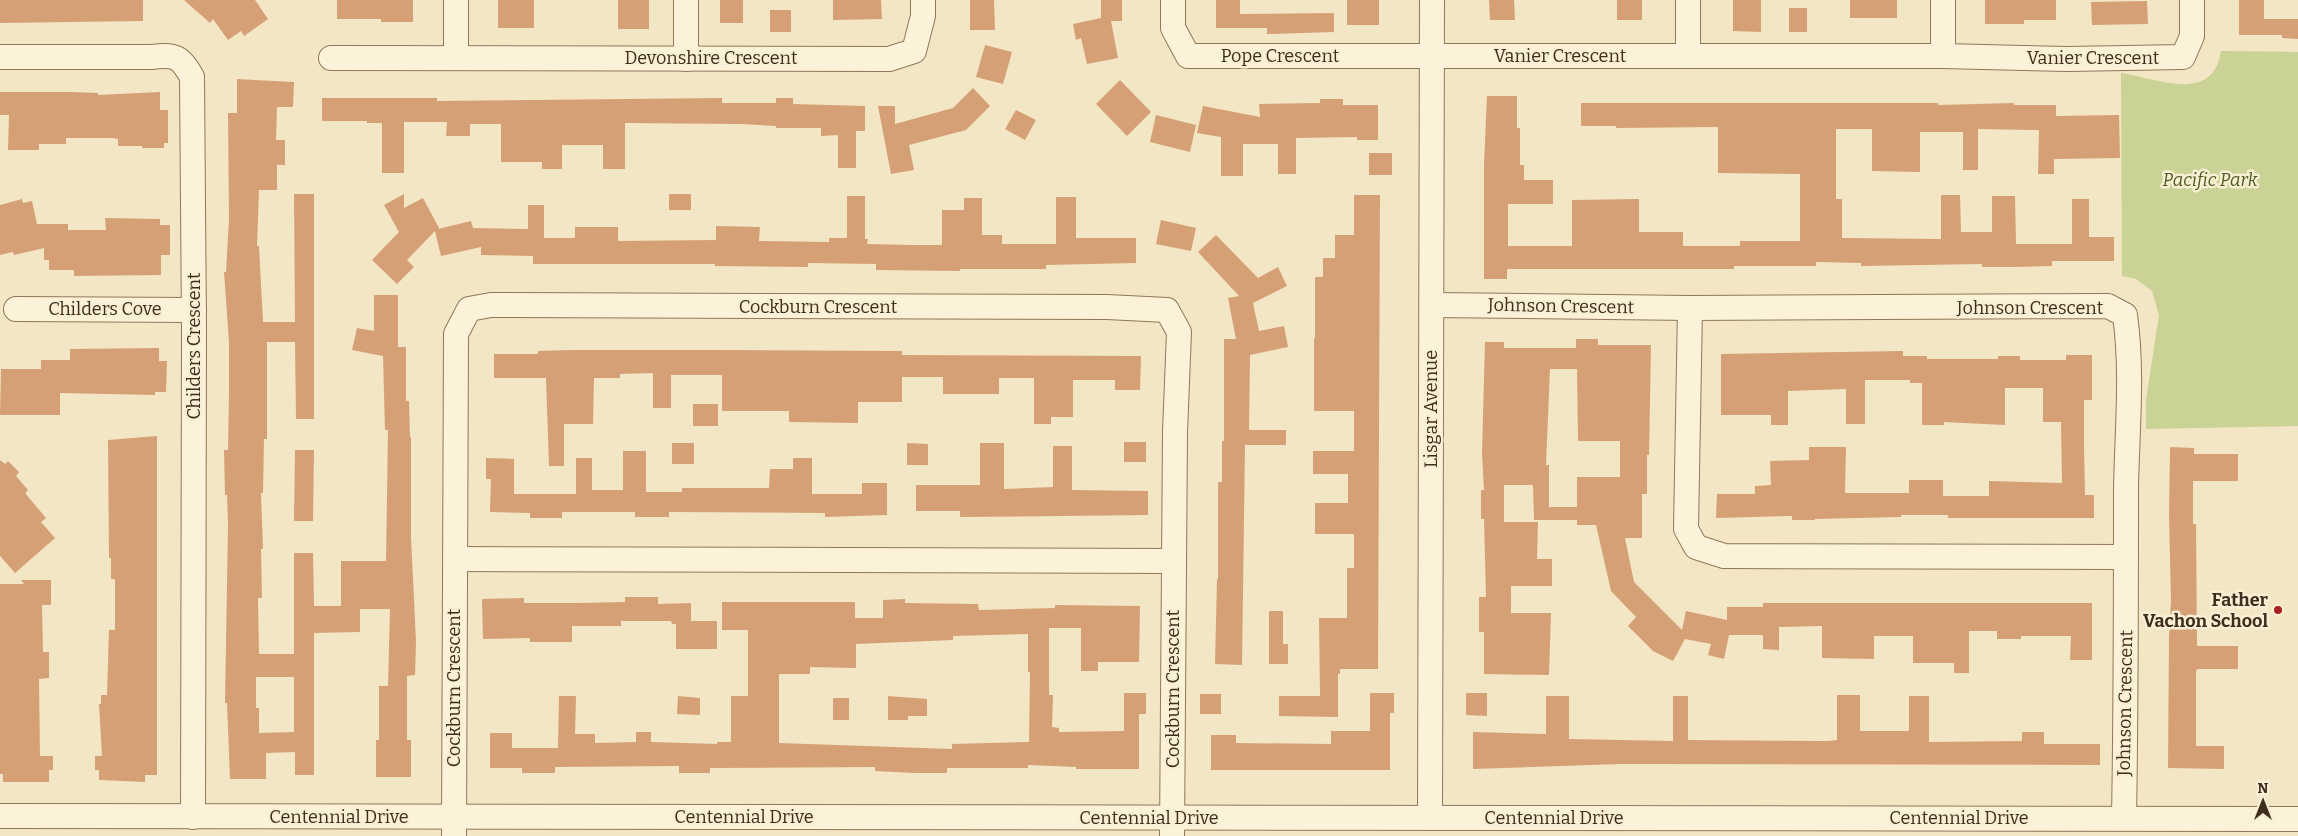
<svg xmlns="http://www.w3.org/2000/svg" width="2298" height="836" viewBox="0 0 2298 836" font-family="Bitter,serif">
<style>
.green{fill:#cad296}
.building{fill:#d5a076;fill-rule:evenodd}
.lines{fill:none;stroke-linecap:round;stroke-linejoin:round}
.minor-casing{stroke:#907758;stroke-width:26}
.minor{stroke:#fcf2d9;stroke-width:24}
.poi-dot{fill:#a62321;stroke:#f9efd4;stroke-width:2}
.labels{text-anchor:middle;dominant-baseline:central;stroke-width:5;stroke-linejoin:round;paint-order:stroke}
.street-label{font-size:18px;fill:#3e2e1d;stroke:#f9efd4}
.park-label{font-size:18px;font-style:italic;fill:#4d5d22;stroke:#f9efd4}
.poi-label{font-size:18px;font-weight:bold;fill:#3e2e1d;stroke:#f9efd4;text-anchor:end}
</style>
<rect width="100%" height="100%" fill="#f3e6c4"/>
<path class="green" d="M2221 51 2298 52V426L2146 429V400L2159 315 2152 291 2136 279 2122 276 2121 73C2156 78 2213 105 2221 51Z"/>
<g class="building">
<path d="M0 0H143V21L0 23Z"/>
<path d="M184 0H255L268 19 244 36 241 31 228 40 213 19 210 23Z"/>
<path d="M337 0H413V22H381V19H337Z"/>
<rect x="498" y="0" width="36" height="28"/>
<rect x="618" y="0" width="31" height="29"/>
<rect x="720" y="0" width="23" height="23"/>
<path d="M833 0H881L882 19 833 20Z"/>
<path d="M970 0H994L995 30H970Z"/>
<path d="M1101 0H1122V21H1111L1118 58 1087 64 1081 38 1076 40 1073 24 1101 18Z"/>
<path d="M1216 0H1240V14L1334 13V32L1267 34V28H1216Z"/>
<rect x="1347" y="0" width="32" height="25"/>
<path d="M1489 0H1514L1515 20H1490Z"/>
<rect x="1617" y="0" width="25" height="20"/>
<path d="M1733 0H1761V32L1733 31Z"/>
<rect x="1850" y="0" width="47" height="18"/>
<path d="M1985 0H2056V20H2024V24H1985Z"/>
<path d="M2239 0H2264V19H2298V39L2282 38V35H2239Z"/>
<path d="M2147 1 2148 24 2092 25 2091 2Z"/>
<rect x="1789" y="8" width="18" height="24"/>
<rect x="770" y="10" width="21" height="22"/>
<path d="M985 45 1012 52 1003 84 976 77Z"/>
<path d="M237 79 294 82 293 107H277L276 140H285V165H277V190H259L257 246H259L263 322H295L294 194H314V419H296L295 342H267V439H264L263 493H261L263 549H261L262 598H258L259 654H294V553H313L314 606H341V561H386L388 430H385L383 356 352 350 357 328 374 331V295H398V347H406V401H409L410 437H411V537L416 641 415 675 407 676V740H411V777H376V740H379V686H388L390 609H360V632L314 633V775H295V752L266 753V779H230L227 703H225L228 524 227 495H225L224 450H228L229 393V342L224 272H226L229 219 228 113H237ZM256 677H294V732L259 733V708H256Z"/>
<path d="M1120 80 1151 112 1127 136 1096 104Z"/>
<path d="M973 88 990 106 966 130 909 145 914 170 891 174 878 106H895V124L953 108Z"/>
<path d="M0 92H72L98 93V95L160 92V110H168V143H164V148H142V146H118V139L112 138H66V144H39V150H8L9 115H0Z"/>
<path d="M1487 96H1517V128H1520V165H1524V180H1553V204H1508V246H1572V200L1639 199V232H1683V246H1740V241H1800V174L1718 173V127L1616 128V126H1581V103H1938V105L2014 103V105H2056V116L2119 115 2120 158 2054 159V174H2038L2039 130 1978 129V170H1963V132H1920V172L1872 171V129H1836V199H1842V238L1941 239V195H1960L1961 232H1992V196H2015L2016 244H2072V199H2089V237H2114V261H2052V266L2014 267H1982V264L1861 266V263L1816 262V266H1734V269H1507V279H1484V165Z"/>
<path d="M322 98H437V101L722 98V103H776V98H793V104L865 106V131H856V168H838V135L821 136V128H776V126L739 124 625 123V169H603V145H562V169H542V162H501V124H470V136H446L447 122H404V173H382V123H367V121H322Z"/>
<path d="M1320 99H1343V105H1378V140H1357V137L1296 138V174H1278V144H1243V176H1221V137L1197 133 1203 106 1260 117 1259 104 1320 103Z"/>
<path d="M1016 110 1036 120 1025 140 1005 129Z"/>
<path d="M1156 115 1196 125 1190 152 1150 142Z"/>
<rect x="1369" y="153" width="23" height="22"/>
<path d="M404 194V208L423 198 439 228 438 229 471 221 473 228 528 229V205H544V238H575V227H618V241L716 240V226L760 227 759 241 829 242V238H847V196H865V239H868L867 244 912 245H942V210H964V198H982V235H1002V244H1056V197H1076V238H1136V263L1046 265V269H960V271L876 270V264L808 263V267L715 266V264H533V256L481 255V247L441 256 435 231 407 260 414 267 397 284 372 260 399 232 384 205Z"/>
<rect x="669" y="194" width="22" height="16"/>
<path d="M1354 195H1380L1378 669H1340V674H1338V717L1279 716V696H1320L1319 618H1347V568H1354V534H1315V503H1348V474H1313V451H1354V411H1314V337L1315 339V277H1323V258H1335V235H1354Z"/>
<path d="M22 199 23 203 32 201 37 224H68V230H106L105 218 160 219V225H170V255H161V275L74 276V270H49V260H44V248L14 255 13 252 0 255V205Z"/>
<path d="M1161 220 1196 228 1191 251 1156 244Z"/>
<path d="M1216 235 1258 278 1278 267 1287 286 1253 303 1259 331 1284 326 1288 347 1250 355 1249 430H1286V445H1245L1242 665 1215 664 1217 579H1218V482H1222V441H1224V339H1236L1228 298 1239 296 1198 252Z"/>
<path d="M1576 339H1598V345H1651L1649 455H1647V494H1642V538H1625L1634 582 1682 630 1686 611 1727 620V607H1763V603H2092V660H2070L2071 636H2021V639H1997V631H1969V673H1954V663H1913V636H1874V659L1822 658V626L1779 627V650L1763 649V635H1729L1724 659 1708 655 1711 644 1685 639 1673 661 1653 651 1628 626 1636 617 1611 591 1596 525H1577V520H1534L1533 485H1504V522H1538L1537 559H1552V586H1511V613H1551L1549 675 1484 674V632H1479V597H1486L1484 519H1481V490H1484L1482 453 1485 342H1504V348H1576ZM1550 369H1577L1578 441H1620V477H1577V507H1549V465H1546Z"/>
<path d="M159 348V361H167L166 392H155V395L60 393V415H0L1 369H41V360H70V349Z"/>
<path d="M712 350 902 351V355L1141 356 1140 390H1115V380H1073V417H1051V424H1034V378H999V394H943V377H902V402H858V423L789 422V411H722V375H671V408H653V373L620 374V378H594L593 424H564V466H549L546 378H494V354H538V351L572 350Z"/>
<path d="M1903 351V356H1927V359H1998V356H2020V360H2066V355H2092V400H2084V446L2085 495H2094V518H1948V515H1901V517L1815 519V520H1792V516L1716 518 1717 494H1755V486L1771 485 1770 461 1809 460V447H1846L1845 493H1909V480H1943V496H1989V481L2062 483 2061 422H2043V388H2005V425L1944 422V425H1922V383H1910V380H1865V424H1846V389L1788 391V425H1771V415H1721V354Z"/>
<rect x="693" y="404" width="25" height="22"/>
<path d="M157 436V775H145V782L99 780V770H95V756H102L99 704H101V695H107L109 630H115V579H111V558H109L108 440Z"/>
<rect x="1124" y="442" width="22" height="20"/>
<rect x="672" y="443" width="22" height="21"/>
<path d="M907 443 928 444V465H907Z"/>
<path d="M980 443H1004V489L1053 487V446H1072V490L1148 491V515L960 517V511H916V485H980Z"/>
<path d="M2170 447 2194 448V454H2238V481H2193V524H2196L2197 646H2238V669H2197L2196 672V746H2224V769L2168 768 2169 637 2171 600 2169 517Z"/>
<path d="M295 450H314L313 521H294Z"/>
<path d="M623 451H646V492H682V488H769L770 469H793V458H812V494H862V483H887V515L825 517V513L669 512V517H635V512H562V518H530V513L490 512 491 479H486V458L514 459V494H576V458H592V490H623Z"/>
<path d="M0 460 5 464 8 461 19 472 16 476 28 490 25 493 46 518 41 522 55 538 15 573 0 556Z"/>
<path d="M21 580H51V605H42L43 652H49V678L39 679 40 756H53V770H49V782H3V774H0V584H24Z"/>
<path d="M625 597H658V604L691 603V621H717V649H676V624H672L671 621H621V626H572V642H530V638L483 639 482 599 524 598V603H577L625 602Z"/>
<path d="M905 599V603L978 604 979 610 1055 608V605L1140 606 1139 662H1098V671H1081V628H1049V695H1053L1052 727 1059 728V732L1124 731V693H1146V714H1139V769H1076V767L1028 765V768H947V773H915L875 771V767L710 768V773H679V766L555 767V773H522V768H490V733H512V748H558L559 696H576L575 734H595V743L636 742V732H651V742L717 744V742H731V696H748V630H722V602H855V618H883V600ZM1028 634V672H1030L1029 742 952 744V749L779 743V674H810V667L856 668V644L953 640V636Z"/>
<path d="M1269 611H1283V644H1288V664H1269Z"/>
<path d="M1370 693H1394V713H1390V770H1211V735H1236V743L1331 744V731H1370Z"/>
<path d="M1466 693H1487V716L1466 715Z"/>
<rect x="1200" y="694" width="21" height="20"/>
<path d="M1837 695H1860V731H1909V696H1929V742L2022 741V732H2044V744H2100V765L1620 764 1473 769V732L1546 734V696H1569V739L1673 741V696H1688V740L1828 741 1837 740Z"/>
<path d="M678 696 700 698V715L677 714Z"/>
<path d="M888 696 927 699V716H908V720H888Z"/>
<rect x="833" y="698" width="16" height="22"/>
</g>
<g class="lines">
<defs>
<g id="minor">
<path d="M1173 0V28L1188 56H1943L2068 59 2183 57 2192 36V0"/>
<path d="M1943 0V56"/>
<path d="M1688 56V0"/>
<path d="M0 57H151C175 54 180 56 192 77L194 330 193 817"/>
<path d="M456 57V0"/>
<path d="M331 58 889 59 914 51 923 16V0"/>
<path d="M686 59V0"/>
<path d="M1432 305 1690 308 2108 306 2125 315C2133 372 2127 431 2126 489 2126 599 2126 708 2124 818"/>
<path d="M1690 308 1686 529 1696 547 1724 556 2126 557"/>
<path d="M16 309 194 310"/>
<path d="M455 559 1174 561"/>
<path d="M0 816 2298 819"/>
<path d="M1430 818 1432 0"/>
<path d="M454 836 456 334 469 309 491 305 1107 307 1167 310 1179 332 1175 432 1172 836"/>
</g>
</defs>
<use href="#minor" class="minor-casing"/>
<use href="#minor" class="minor"/>
</g>
<circle class="poi-dot" cx="2278" cy="610" r="5"/>
<g class="labels">
<g class="street-label">
<text x="1280" y="56">Pope Crescent</text>
<text x="1560" y="56">Vanier Crescent</text>
<text x="711" y="58">Devonshire Crescent</text>
<text x="2093" y="58">Vanier Crescent</text>
<text transform="translate(1561 306) rotate(1)">Johnson Crescent</text>
<text x="818" y="307">Cockburn Crescent</text>
<text x="2030" y="308">Johnson Crescent</text>
<text x="105" y="309">Childers Cove</text>
<text transform="translate(194 346) rotate(-90)">Childers Crescent</text>
<text transform="translate(1431 409) rotate(-90)">Lisgar Avenue</text>
<text transform="translate(454 688) rotate(-90)">Cockburn Crescent</text>
<text transform="translate(1173 689) rotate(-90)">Cockburn Crescent</text>
<text transform="translate(2125 703) rotate(-89)">Johnson Crescent</text>
<text x="339" y="817">Centennial Drive</text>
<text x="744" y="817">Centennial Drive</text>
<text x="1149" y="818">Centennial Drive</text>
<text x="1554" y="818">Centennial Drive</text>
<text x="1959" y="818">Centennial Drive</text>
</g>
<g class="park-label">
<text x="2210" y="180">Pacific Park</text>
</g>
<g class="poi-label">
<text x="2268" y="600">Father<tspan x="2268" dy="21">Vachon School</tspan></text>
</g>
</g>
<g transform="translate(2263 801)" stroke="#f9efd4" stroke-width="4" paint-order="stroke">
<path d="M0-4L9 19L0 12L-9 19Z" fill="#3e2e1d"/>
<text y="-8" font-size="14" font-weight="bold" text-anchor="middle" fill="#3e2e1d">N</text>
</g>
</svg>
